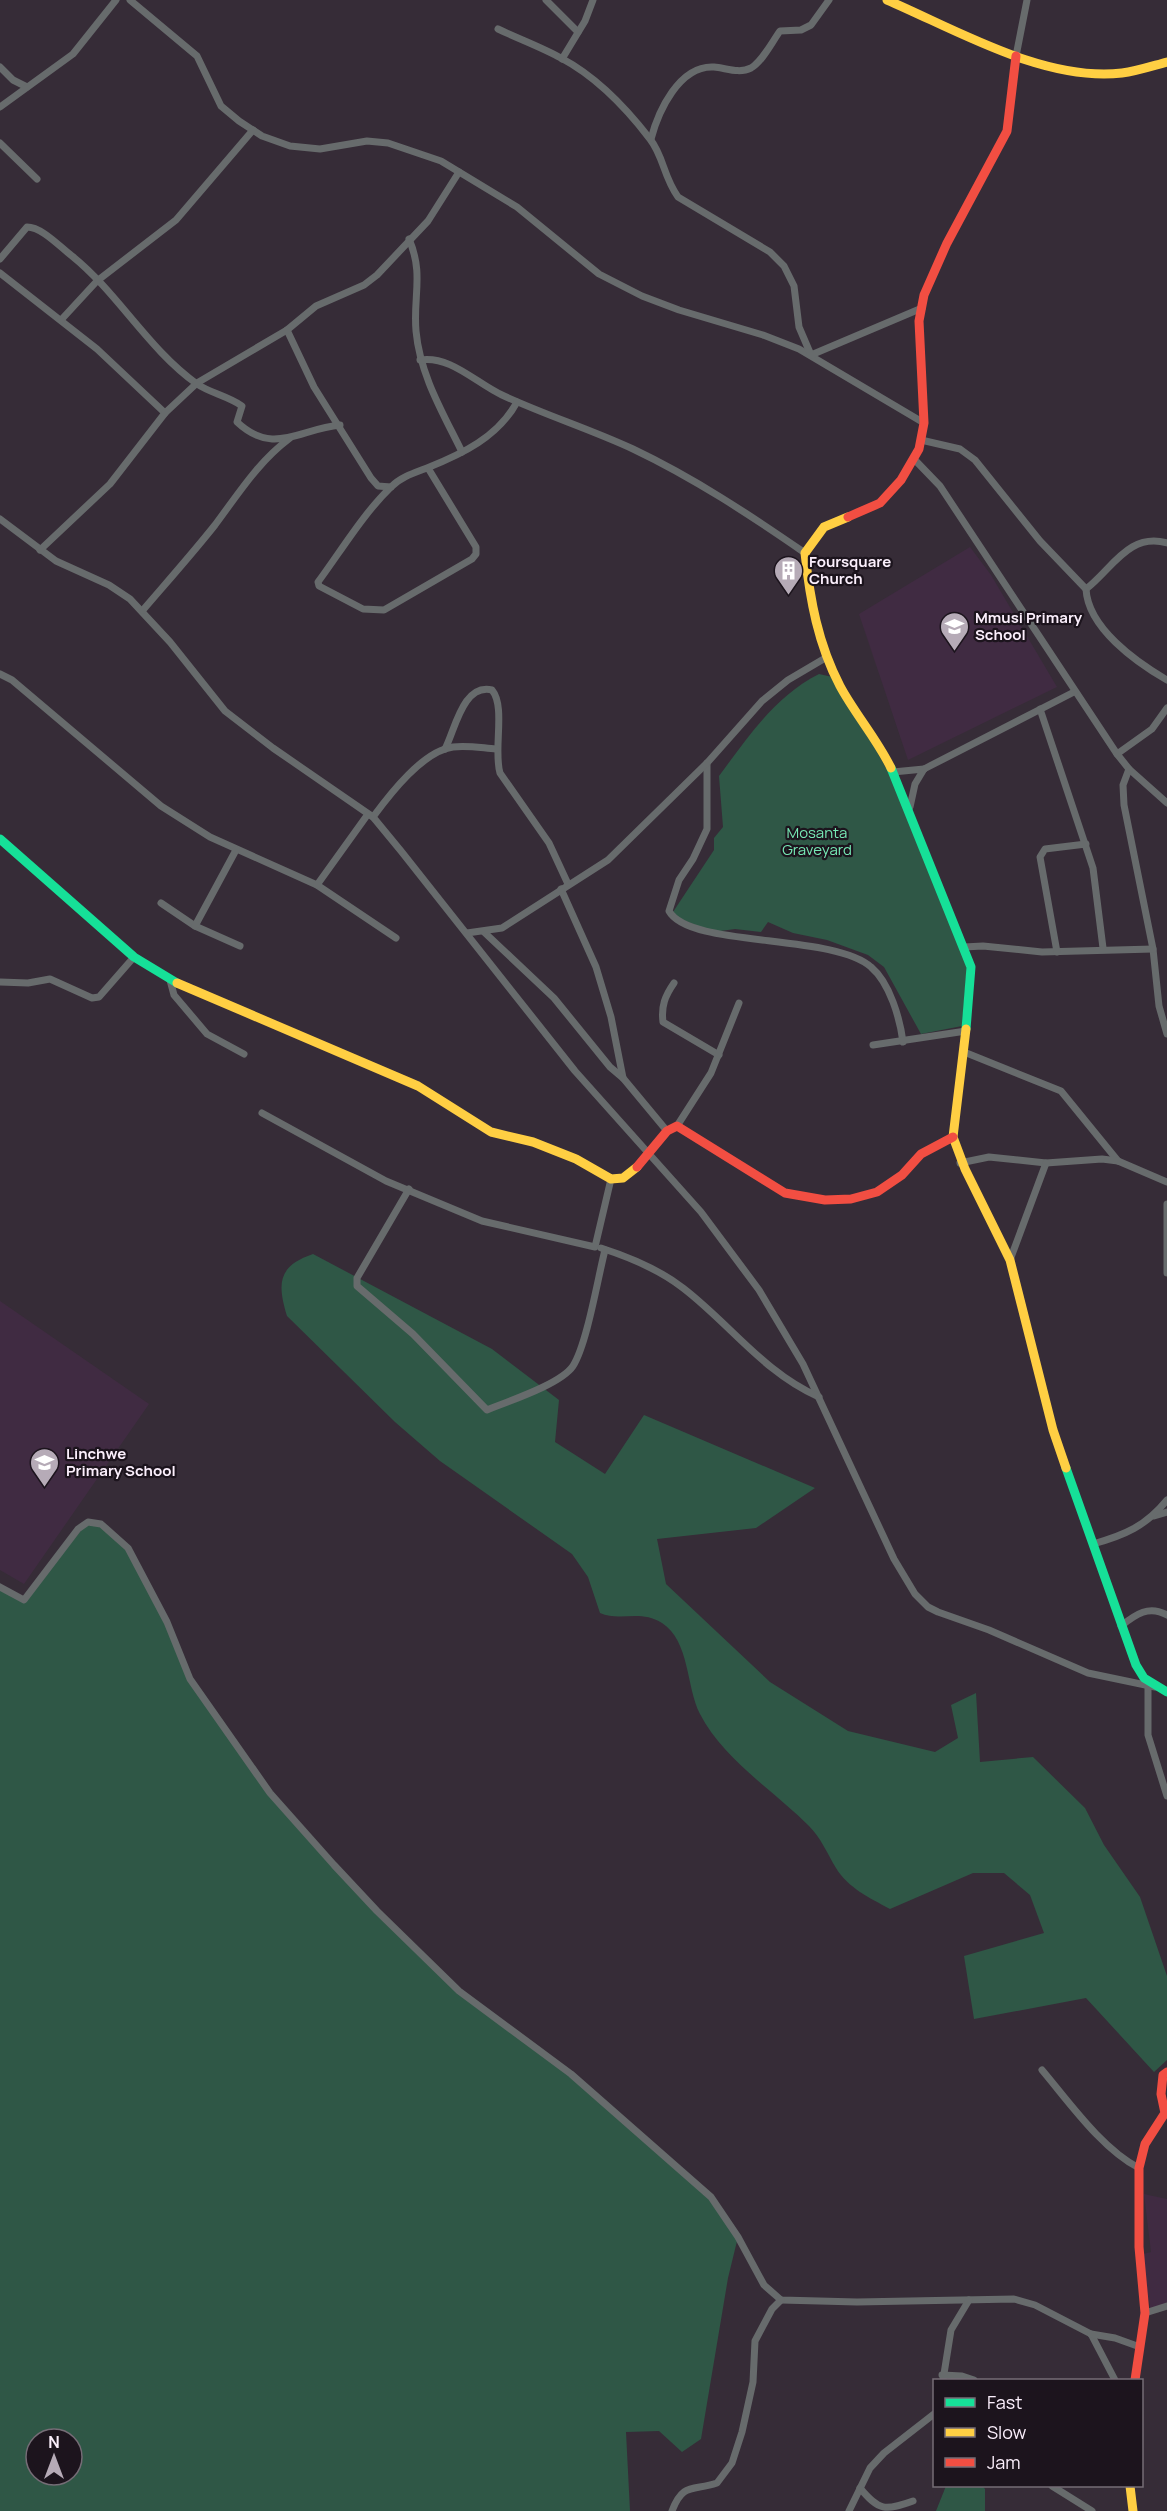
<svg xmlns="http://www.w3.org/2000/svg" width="1167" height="2511" viewBox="0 0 1167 2511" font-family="Manrope,sans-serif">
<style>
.built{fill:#402b42}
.green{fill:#2f5746;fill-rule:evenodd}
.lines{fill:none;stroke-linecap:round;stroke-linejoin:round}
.street{stroke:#676b6c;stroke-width:7}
.fast{stroke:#16e098;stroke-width:9}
.slow{stroke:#ffcf43;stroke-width:9}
.jam{stroke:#f24e42;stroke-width:9}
.labels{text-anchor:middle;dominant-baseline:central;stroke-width:4.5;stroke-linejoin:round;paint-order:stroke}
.poi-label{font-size:15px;font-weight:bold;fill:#fbeffc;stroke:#1c141d;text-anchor:start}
.park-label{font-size:15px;fill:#77e9b5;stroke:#1c141d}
</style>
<rect width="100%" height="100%" fill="#362c37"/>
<g class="built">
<path d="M970 547 991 575 1057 687 908 760 859 614Z"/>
<path d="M0 1301 149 1404 24 1584 0 1570Z"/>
<path d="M1144 2194 1167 2199V2306L1151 2311 1143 2271V2254L1151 2252Z"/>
</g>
<g class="green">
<path d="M819 674 837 678 899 792 967 964 962 1026 921 1034 884 967 868 955 827 940 793 933 768 922 761 932 735 929 713 932 671 915 714 850V838L723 827 719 776C748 737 774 697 819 674Z"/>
<path d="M313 1254 492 1349 559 1400 555 1442 605 1474 644 1415 815 1488 756 1528 657 1539 666 1584 770 1682 848 1731 935 1752 958 1738 951 1705 976 1693 980 1762 1033 1757 1085 1808 1104 1845 1140 1897 1167 1976V2060L1154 2072 1086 1998 974 2019 964 1956 1044 1933 1030 1895 1004 1873H973L890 1909C870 1898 848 1888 836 1868 827 1853 821 1838 809 1826 773 1790 724 1760 700 1714 686 1687 690 1641 662 1623 640 1609 620 1622 600 1613L588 1577 572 1554 440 1461 395 1422 287 1316C277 1283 278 1266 313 1254Z"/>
<path d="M88 1522 101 1524 128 1548 145 1576 184 1667 270 1793 334 1865 459 1991 571 2074 711 2197 738 2237 728 2278 701 2439 682 2452 659 2431 626 2432 630 2511H0V1587L24 1600ZM36 2439H72V2475H36Z"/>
<path d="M946 2486H982L985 2489V2511H936Z"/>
</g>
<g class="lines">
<g class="street">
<path d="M130 0 197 56 221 106 239 121 262 136 290 146 320 149 367 141 388 143 441 161 517 207 599 274 642 296 679 310 763 335 799 349 924 423"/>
<path d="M546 0 578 32"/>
<path d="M498 29C519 39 541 47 561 58 595 76 627 109 650 139 664 157 663 176 678 197L770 252 784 266 794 286 799 327 811 355 922 308"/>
<path d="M1016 56 1027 0"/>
<path d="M562 59 585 21 593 0"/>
<path d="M0 67 13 80 27 87"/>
<path d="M0 107 73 54 116 0"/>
<path d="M651 139C658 112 679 65 714 67 726 68 739 74 751 68 762 62 772 42 780 31L801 30 811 25 829 0"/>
<path d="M0 143 37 179"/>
<path d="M409 239C424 274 413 296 416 331 420 375 443 413 462 452"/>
<path d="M0 259 27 227C42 227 60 247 72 256 118 293 148 349 197 384 210 393 228 396 242 406L237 422C273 456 299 429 340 425"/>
<path d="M0 273 97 349 165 413"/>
<path d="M61 320 97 281 176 220 253 130"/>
<path d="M287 330 314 387 371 478 378 486 391 487"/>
<path d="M420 360C450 355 476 383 502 395 545 415 590 429 633 449 694 478 750 515 805 553"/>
<path d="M921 440 960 449 975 460 1040 541 1086 589C1112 569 1129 532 1167 543"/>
<path d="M914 459 940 486 1117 754 1129 769 1167 803"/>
<path d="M428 468 476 547V554L472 559 384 610 363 609 319 586 318 582C341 551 363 514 391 487 401 477 414 473 427 468 462 454 498 437 517 402"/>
<path d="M0 519 56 561 109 585 130 599 170 642 225 711 273 748 373 817 401 851 575 1071 701 1212 759 1290 803 1364 894 1559 915 1594 928 1607 938 1612 989 1630 1088 1673 1155 1687"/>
<path d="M40 550 110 484 165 413 197 383 287 330 316 306 364 285 377 275 428 221 459 172"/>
<path d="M1086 589C1088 628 1136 662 1167 680"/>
<path d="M143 610C167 582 192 554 215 525 239 493 258 462 290 438"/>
<path d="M0 674 12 680 161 806 210 837 317 885 396 938"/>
<path d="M1040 709 1093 868 1103 948"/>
<path d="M445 749C455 730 463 683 492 690 506 707 493 750 500 773L549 843 568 884"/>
<path d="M1117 754 1152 729 1167 708"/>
<path d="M707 763V829L693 859 679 880 669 911C689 948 833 933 871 967 890 983 900 1019 903 1042"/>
<path d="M1129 769 1123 785 1124 805 1153 949 1159 1006 1167 1034"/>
<path d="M893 772 924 769"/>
<path d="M910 807 915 784 924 769 1074 692"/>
<path d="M373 817C390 794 423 751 453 747 467 745 482 748 496 749"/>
<path d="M317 885 368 814"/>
<path d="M561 889 596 967 611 1017 623 1078 667 1131"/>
<path d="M161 903 195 926 240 946"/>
<path d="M195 926 236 850"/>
<path d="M484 932 554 998 610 1067 623 1078"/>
<path d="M467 933 502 928 608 860 707 763 762 701 788 680 827 657"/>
<path d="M964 947 983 946 1042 952 1153 949"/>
<path d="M1057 952 1040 857 1045 849 1086 844"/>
<path d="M170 980 174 995 207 1034 244 1054"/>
<path d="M0 982 28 983 50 979 92 998 99 997 134 957"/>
<path d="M674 983C665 996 661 1006 663 1022L719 1055"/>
<path d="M873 1045 966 1031"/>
<path d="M964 1052 1061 1091 1118 1161"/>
<path d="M262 1113 386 1181 482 1221 595 1247 611 1179"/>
<path d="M677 1126 711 1073 739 1003"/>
<path d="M960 1163 989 1157 1046 1163 1102 1159 1118 1161 1167 1182"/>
<path d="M409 1189 357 1278V1286L413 1334 487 1410C509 1401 561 1384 573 1366 587 1344 598 1277 605 1250"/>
<path d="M1167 1204V1273"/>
<path d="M601 1248C629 1257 660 1270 683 1288 730 1324 764 1373 819 1397"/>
<path d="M1010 1260 1046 1163"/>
<path d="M1154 1516 1167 1512"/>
<path d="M1093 1544C1125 1535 1146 1526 1167 1500"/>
<path d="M0 1587 24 1600 78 1529 88 1522 101 1524 128 1548 167 1622 190 1679 270 1793 334 1865 377 1911 459 1991 571 2074 711 2197 738 2237 764 2285 781 2300 857 2302 1014 2299 1035 2305 1091 2334 1115 2380"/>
<path d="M1121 1626C1136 1614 1149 1605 1167 1615"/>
<path d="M1148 1685V1735L1167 1796"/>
<path d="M1042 2070C1069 2102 1102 2149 1139 2168"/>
<path d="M1145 2313 1167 2306"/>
<path d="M1091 2334 1115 2338 1140 2347"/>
<path d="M942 2375 962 2376 974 2380"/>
<path d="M943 2380 951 2330 969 2300"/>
<path d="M1052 2486 1092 2511"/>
<path d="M860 2488C879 2511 885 2511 913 2501"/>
<path d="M672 2511C683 2482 693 2491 717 2483L732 2463 742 2432 753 2382 755 2341 772 2309 781 2300"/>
<path d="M849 2511 870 2468 884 2453 934 2414"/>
</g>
<g class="fast">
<path d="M891 768 971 967 966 1029"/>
<path d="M0 839 134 957 177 983"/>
<path d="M1066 1468 1136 1665 1144 1678 1167 1692"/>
</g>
<g class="slow">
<path d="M887 0C957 30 1044 82 1122 73 1137 71 1152 66 1167 62"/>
<path d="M848 517 824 527 805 553C810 600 818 644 840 686 855 714 877 739 891 768"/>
<path d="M177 983 418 1086 491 1132 533 1142 576 1159 611 1179 623 1178 637 1167"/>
<path d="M966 1029 953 1137 965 1169 1010 1260 1053 1430 1066 1468"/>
<path d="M1130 2486 1133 2511"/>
</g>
<g class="jam">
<path d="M848 517 880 503 901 480 919 449 924 423 919 321 924 295 947 243 1007 131 1016 56"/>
<path d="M637 1167 667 1131 677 1126 785 1193 825 1200 851 1199 877 1192 902 1175 921 1154 953 1137"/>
<path d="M1135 2380 1145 2313 1139 2247V2168L1145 2144 1165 2113 1161 2094 1163 2075 1167 2072"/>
</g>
</g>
<defs>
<symbol id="building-pin" viewBox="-11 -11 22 30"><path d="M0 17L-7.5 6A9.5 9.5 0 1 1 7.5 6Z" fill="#b6abb7" stroke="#1c141d"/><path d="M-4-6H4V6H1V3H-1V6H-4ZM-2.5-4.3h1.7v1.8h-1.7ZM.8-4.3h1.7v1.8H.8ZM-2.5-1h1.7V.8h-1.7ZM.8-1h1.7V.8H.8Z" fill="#fff"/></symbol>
<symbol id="school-pin" viewBox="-11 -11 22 30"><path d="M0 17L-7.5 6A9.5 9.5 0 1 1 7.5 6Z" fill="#b6abb7" stroke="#1c141d"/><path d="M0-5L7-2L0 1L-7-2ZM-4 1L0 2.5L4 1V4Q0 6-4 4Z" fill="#fff"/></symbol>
</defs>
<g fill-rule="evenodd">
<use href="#building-pin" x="772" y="554" width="33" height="45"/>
<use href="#school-pin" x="938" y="610" width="33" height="45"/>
<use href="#school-pin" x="28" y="1446" width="33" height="45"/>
</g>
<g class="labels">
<g class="poi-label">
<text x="809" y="561">Foursquare<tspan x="809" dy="17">Church</tspan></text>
<text x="975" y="617">Mmusi Primary<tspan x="975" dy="17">School</tspan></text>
<text x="66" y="1453">Linchwe<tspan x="66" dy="17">Primary School</tspan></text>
</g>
<g class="park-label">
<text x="817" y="832">Mosanta<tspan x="817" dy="17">Graveyard</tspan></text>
</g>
</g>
<rect x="933" y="2379" width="210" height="108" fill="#1c141d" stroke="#756c76" stroke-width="1.5"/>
<rect x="945" y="2398" width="30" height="9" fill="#16e098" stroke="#756c76" stroke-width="1.5"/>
<text x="987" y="2409" font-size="18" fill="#fbeffc">Fast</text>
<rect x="945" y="2428" width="30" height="9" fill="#ffcf43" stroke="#756c76" stroke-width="1.5"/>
<text x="987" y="2439" font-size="18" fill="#fbeffc">Slow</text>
<rect x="945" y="2458" width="30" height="9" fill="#f24e42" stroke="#756c76" stroke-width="1.5"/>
<text x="987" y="2469" font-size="18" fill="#fbeffc">Jam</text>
<g transform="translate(54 2457)"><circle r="28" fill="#1c141d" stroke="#756c76" stroke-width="1.5"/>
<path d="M0-4.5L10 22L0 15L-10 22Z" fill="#b6abb7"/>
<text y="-9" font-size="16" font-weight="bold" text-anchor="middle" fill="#fbeffc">N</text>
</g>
</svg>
